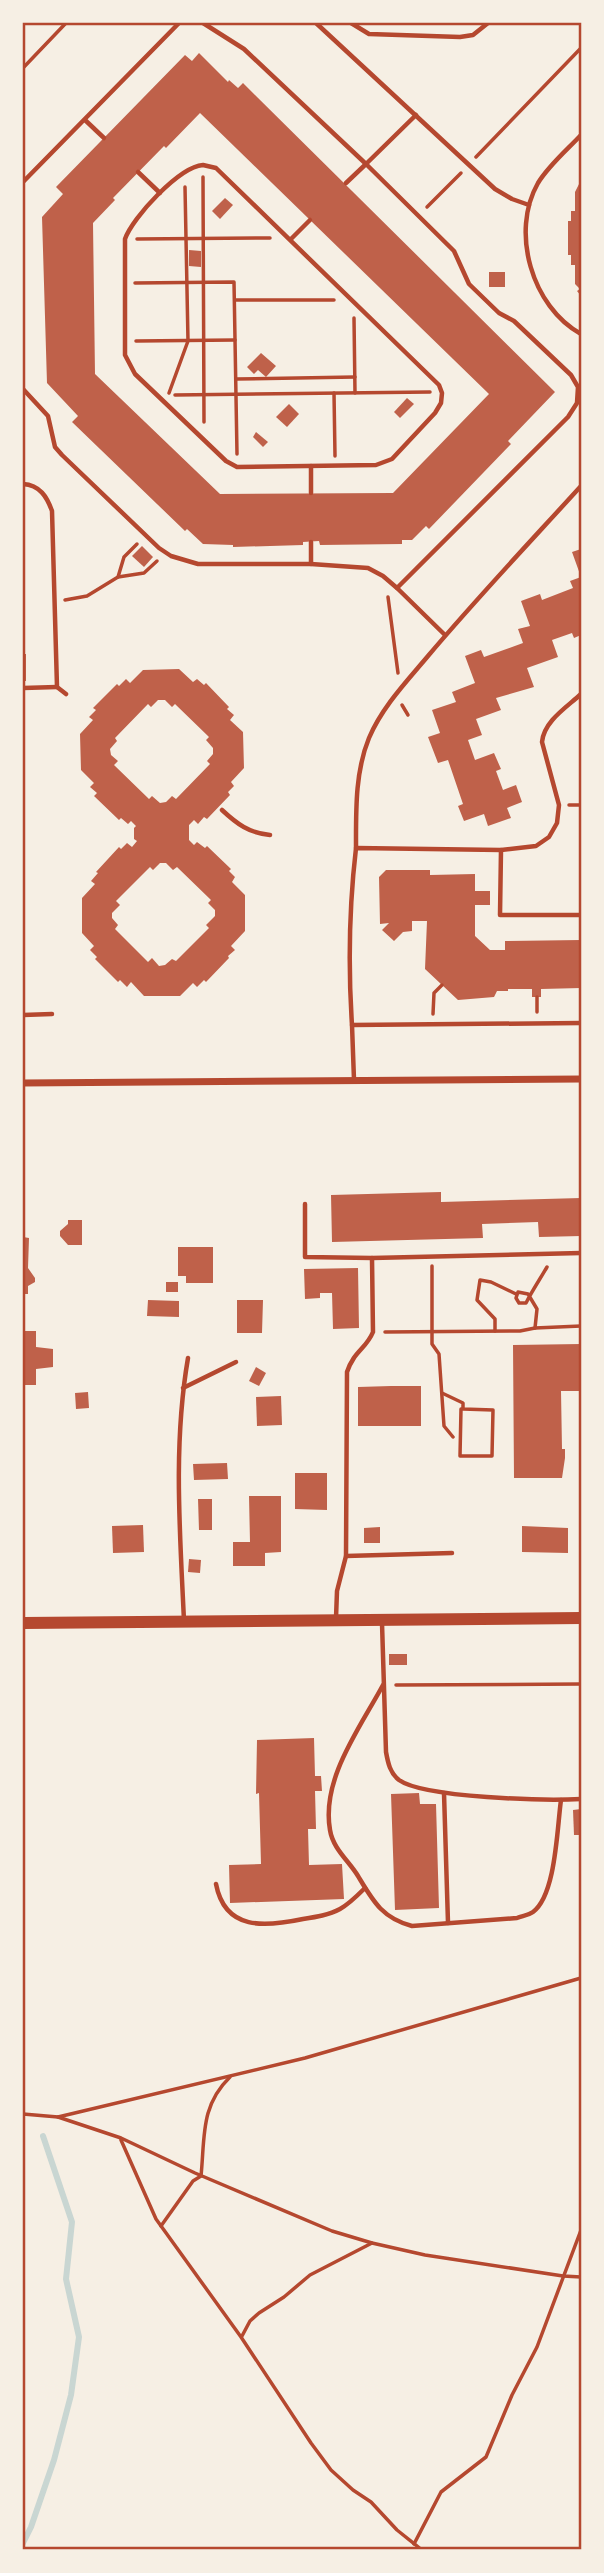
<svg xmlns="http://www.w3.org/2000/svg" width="604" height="2573" viewBox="0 0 604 2573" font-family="'Work Sans',sans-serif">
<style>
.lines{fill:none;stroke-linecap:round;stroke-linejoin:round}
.stream{stroke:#c9d6d2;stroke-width:6}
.building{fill:#bf614a;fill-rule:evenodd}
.path{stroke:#b5482f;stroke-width:3.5}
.service{stroke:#b5482f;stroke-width:4.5}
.minor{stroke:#b5482f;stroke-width:7}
.secondary{stroke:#b5482f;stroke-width:12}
.neatline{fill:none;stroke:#b5482f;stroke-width:2.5}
</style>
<rect width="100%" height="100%" fill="#f6efe4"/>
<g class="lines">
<path class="stream" d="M23 2543 31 2527 54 2460 71 2395 79 2337 66 2279 72 2222 43 2136"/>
</g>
<g class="building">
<path d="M199 53 228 82 229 80 238 88 243 83 555 392 508 441 511 444 429 529 426 526 412 540H402V544L320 545 319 541 303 542V545L233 547V545L203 544 187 529 185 531 72 422 78 416 47 383 42 217 63 194 56 187 185 55 192 61ZM200 113 489 394 393 493 220 494 95 374 93 223 115 200 113 198 164 146 166 148Z"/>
<path d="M581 180V296L577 291 580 289 575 284V265H571V255H568V221H571V211H575V192Z"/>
<path d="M225 198 233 205 220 219 212 211Z"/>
<path d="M189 250 201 251V267L189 266Z"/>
<rect x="489" y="272" width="16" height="15"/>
<path d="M261 353 276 366 266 377 258 370 254 374 247 367Z"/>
<path d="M407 398 414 404 400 418 394 412Z"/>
<path d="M289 404 299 414 287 427 276 417Z"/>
<path d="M256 432 268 442 263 447 253 437Z"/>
<path d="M142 546 153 557 144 567 132 556Z"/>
<path d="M581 549V635L574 638 572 633 552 640 558 657 527 668 534 687 496 698 501 710 476 719 482 735 468 740 475 760 494 753 501 769 496 771 503 790 516 785 522 802 507 808 511 818 488 826 484 814 464 821 458 806 463 804 448 760 438 763 428 737 440 733 432 710 456 702 452 692 475 683 465 656 481 650 484 657 523 643 518 629 530 626 521 601 540 594 542 600 573 588 570 581 581 577 572 552Z"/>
<rect x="23" y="654" width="3" height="27"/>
<path d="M179 669 193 682 197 679 204 685 206 683 229 707 227 709 234 715 230 720 243 732 244 768 231 782 234 786 228 792 230 795 207 819 204 817 198 824 194 820 189 825V840L194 845 197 842 205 848 207 846 231 869 229 871 235 877 232 882 245 895V931L231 946 235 950 228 956 229 958 206 982 204 980 197 987 193 983 180 996H144L131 982 127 987 120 980 118 982 95 959 97 957 90 950 94 946 82 933V898L95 884 91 881 98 873 96 872 119 847 121 849 127 843 132 847 137 841 134 839V828L136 826 131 821 128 824 121 818 119 820 94 796 97 793 90 787 94 783 81 770 80 734 93 720 89 717 96 710 93 708 117 684 119 686 126 679 130 683 143 670ZM158 700H165L172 707 175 704 209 737 206 740 213 748V754L207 761 210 764 176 799 172 796 166 802 160 803 152 796 149 799 114 765 118 761 111 755 110 749 117 741 115 738 148 704 151 707ZM160 863H166L173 870 177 867 211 900 208 903 215 910V916L206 925 209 928 176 961 172 959 165 965 159 966 152 958 148 962 115 929 118 925 112 918V913L120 905 116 901 150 867 153 870Z"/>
<path d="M386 870H430V875L475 874V891H490V905H475V936L490 950H505V941L581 940V988L541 989V997H532V989H508V991H497L494 997 458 1000 425 969 427 921H412V931L403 932 394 941 382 930 389 923 380 924 379 877Z"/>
<path d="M441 1192V1202L581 1198V1236L539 1237 538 1222 482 1224 483 1238 332 1242 331 1195Z"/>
<path d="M68 1220H82V1245H68L60 1236V1231L68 1224Z"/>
<path d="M23 1237 29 1238 28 1268 35 1278V1282L28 1286V1294H23Z"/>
<path d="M178 1247H213V1283H186V1276H178Z"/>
<path d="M358 1268 359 1328 333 1329 332 1293H320V1298L305 1299 304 1269Z"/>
<rect x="166" y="1282" width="12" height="10"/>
<path d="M148 1300 179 1301V1317L147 1316Z"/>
<path d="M237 1300H263L262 1333H237Z"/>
<path d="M23 1331H36V1347L53 1349V1367L36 1369V1385H23Z"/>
<path d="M581 1344V1391H561L562 1449H565V1458L562 1478H514L513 1345Z"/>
<path d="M256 1367 266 1373 259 1386 249 1381Z"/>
<path d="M391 1386H421V1426H358V1387Z"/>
<path d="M88 1392 89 1408 76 1409 75 1393Z"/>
<path d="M281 1396 282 1425 257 1426 256 1397Z"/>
<path d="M227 1463 228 1479 194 1480 193 1464Z"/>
<path d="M295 1473H327V1510L295 1509Z"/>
<path d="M249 1496H281V1552L265 1553V1566H233V1542H250Z"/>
<path d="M198 1499H212V1530H199Z"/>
<path d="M143 1525 144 1552 113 1553 112 1526Z"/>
<path d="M522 1526 568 1528V1553L522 1552Z"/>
<path d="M380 1527V1543H364V1528Z"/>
<path d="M189 1559 201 1560 200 1573 188 1572Z"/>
<rect x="389" y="1654" width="18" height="11"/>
<path d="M314 1738 315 1776H321L322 1791H315L316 1829H308L309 1865 342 1864 344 1899 230 1903 229 1865 261 1864 259 1793 256 1794 257 1740Z"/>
<path d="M419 1793 420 1804H436L439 1908 395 1910 391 1794Z"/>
<path d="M581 1809V1835H574L573 1810Z"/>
</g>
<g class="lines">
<g class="path">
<path d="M23 68 66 23"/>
<path d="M476 157 581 48"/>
<path d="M203 177 204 422"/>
<path d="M427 207 461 173"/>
<path d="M137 239 270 238"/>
<path d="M135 283 234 282 237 454"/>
<path d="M235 300H334"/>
<path d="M354 318 355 393"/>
<path d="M136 341 235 340"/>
<path d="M236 379 355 377"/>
<path d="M169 393 188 341 185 187"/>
<path d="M334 393 335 456"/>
<path d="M175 395 430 392"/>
<path d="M118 577 144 573 157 561"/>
<path d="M388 597 398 673"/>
<path d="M65 600 87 596 118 577 124 557 137 544"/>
<path d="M402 705 408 715"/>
<path d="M569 805H581"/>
<path d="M537 997V1012"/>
<path d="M433 1014 434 993 442 985"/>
<path d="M432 1266V1344L439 1354 444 1426 453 1437"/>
<path d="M535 1328 537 1309 528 1294 518 1292 516 1298 519 1303H526C532 1291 540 1279 547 1267"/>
<path d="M495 1331V1319L477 1300 480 1280 491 1282 516 1294"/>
<path d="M385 1332 520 1331 535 1328 581 1326"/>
<path d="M442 1393 463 1403V1409H461L460 1456H492L493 1410 463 1409"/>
<path d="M396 1685 581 1684"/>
<path d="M23 2114 58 2117 305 2058 581 1978"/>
<path d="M58 2117 121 2138 195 2173 332 2231 372 2243 425 2255 563 2276 581 2277"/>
<path d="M121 2140 156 2219 241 2337 311 2443 331 2470 353 2490 371 2502 397 2530 422 2550"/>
<path d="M161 2226 193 2181 201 2176C205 2138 200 2106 230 2077"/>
<path d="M242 2336 250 2321 259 2313 284 2297 310 2275 372 2243"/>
<path d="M414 2544 441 2492 486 2457 512 2395 537 2347 581 2230"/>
</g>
<g class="service">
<path d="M203 23 244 49 366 164 416 115"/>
<path d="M316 23 495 189 512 199 529 205"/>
<path d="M351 23 369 34 460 37 473 35 488 23"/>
<path d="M85 120 104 138"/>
<path d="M581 135C567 150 549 165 538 183 510 232 532 307 581 334"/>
<path d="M203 165 216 168 439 385 442 393 441 403 435 413 392 459 376 465 237 467 226 461 135 374 125 355V239C133 217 179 167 203 165Z"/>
<path d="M138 172 160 193"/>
<path d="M23 182 179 23"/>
<path d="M346 183 366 164 454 251 469 284 499 313 514 321 571 375 578 387 577 403 568 417 397 588"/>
<path d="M291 239 310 220"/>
<path d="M23 389 48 416 55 447 62 455 159 548 171 556 198 564H311L368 568 383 576 397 588 445 635"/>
<path d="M311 466V493"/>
<path d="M23 484C40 485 47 497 52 511L57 687 66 694"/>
<path d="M311 564V542"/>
<path d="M23 688 57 687"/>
<path d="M581 694C567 707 544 721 542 742L559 805 557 823 549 837 536 846 501 850 356 848C349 908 348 965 352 1025L581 1023"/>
<path d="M222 810C237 824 249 833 270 835"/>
<path d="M356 848C356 811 355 772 369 738 382 707 407 681 428 656 477 598 530 542 581 486"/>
<path d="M501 850 500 915H581"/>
<path d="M23 1015 52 1014"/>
<path d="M352 1025 354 1080"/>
<path d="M305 1204V1257L372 1258 581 1253"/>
<path d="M183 1388 236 1362"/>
<path d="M346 1556 452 1553"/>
<path d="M336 1618 337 1591 346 1556 347 1372C354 1351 366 1349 373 1332L372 1258"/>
<path d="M184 1621C180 1533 173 1445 188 1358"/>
<path d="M382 1623 386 1752C388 1763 390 1773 399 1780 424 1798 548 1801 581 1799"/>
<path d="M383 1685C360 1728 321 1779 330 1830 333 1849 349 1861 358 1876 373 1901 382 1918 412 1926L517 1918C522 1916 529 1915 533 1912 556 1895 557 1828 561 1800"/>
<path d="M444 1793 448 1923"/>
<path d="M216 1884C225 1931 265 1927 303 1919 316 1917 329 1915 340 1909 349 1904 357 1896 365 1888"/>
</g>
<path class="minor" d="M23 1083 581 1079"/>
<path class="secondary" d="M23 1623 581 1618"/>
</g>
<rect width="604" height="2573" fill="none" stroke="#f6efe4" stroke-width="49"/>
<rect x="24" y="24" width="556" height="2524" class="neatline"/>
</svg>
